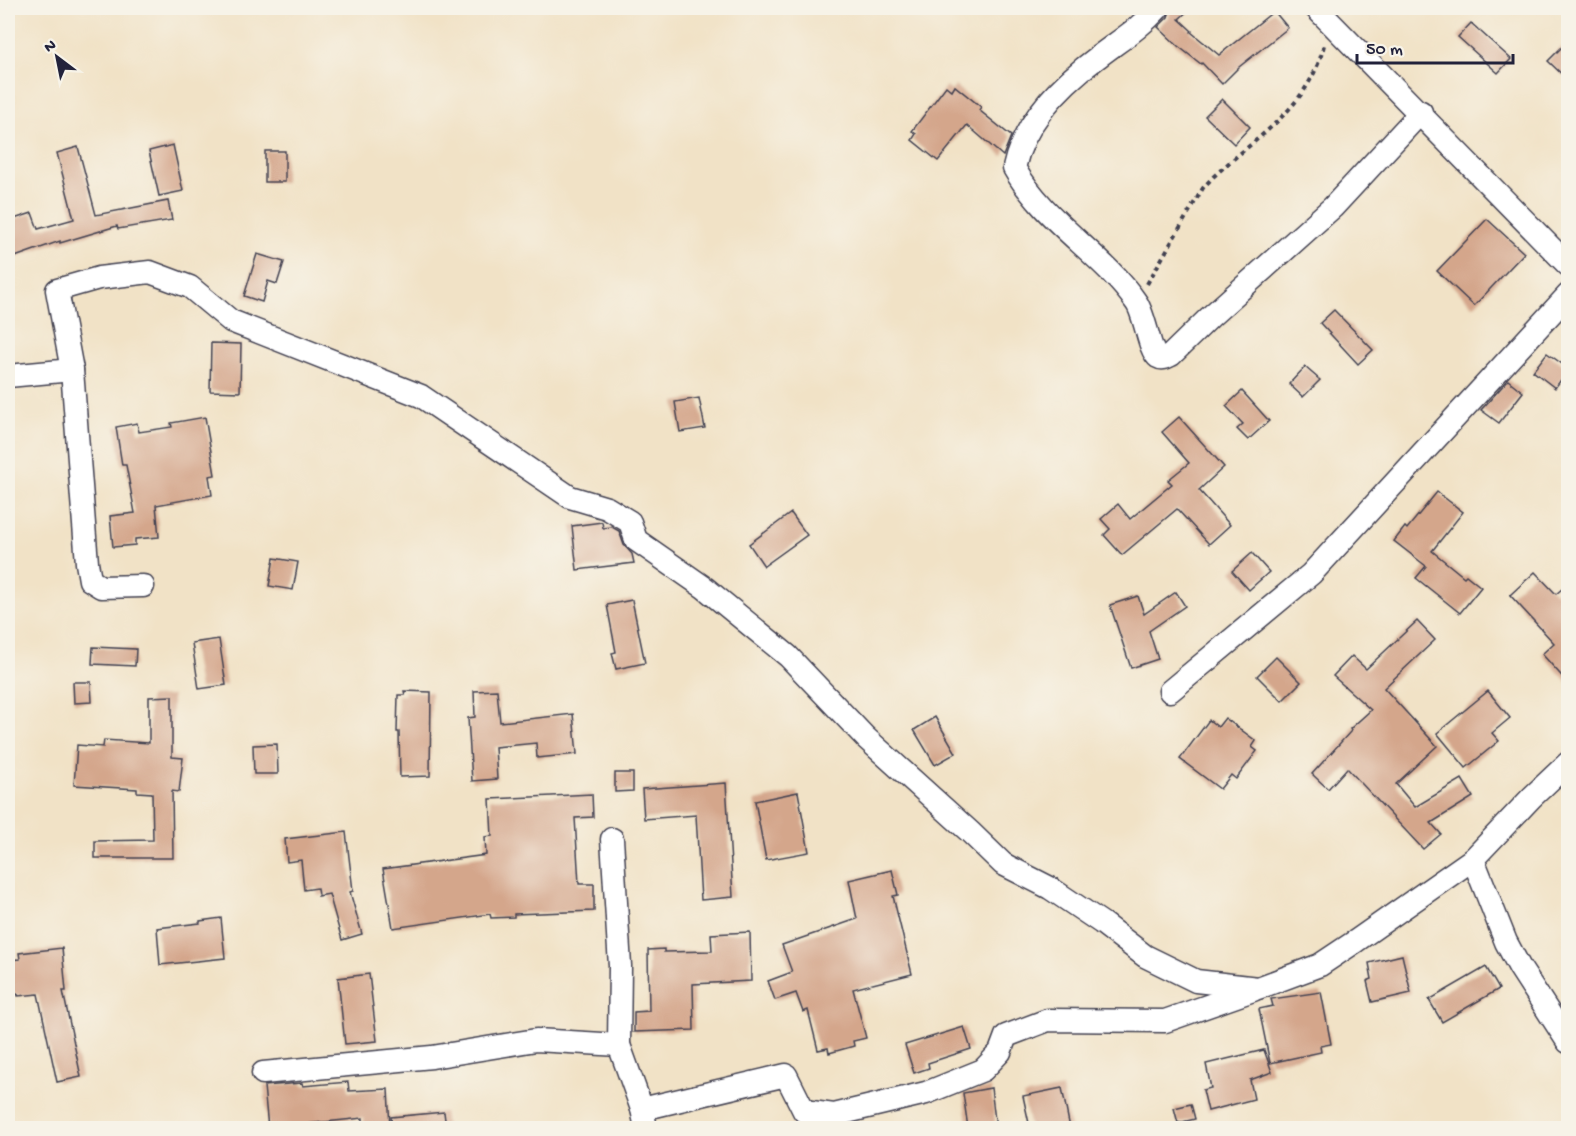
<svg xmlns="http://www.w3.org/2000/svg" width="1576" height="1136" viewBox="0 0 1576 1136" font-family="'Gochi Hand',sans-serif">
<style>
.building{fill:#d4a68b}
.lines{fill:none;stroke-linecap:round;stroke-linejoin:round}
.minor-casing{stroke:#413f50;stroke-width:25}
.path{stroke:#413f50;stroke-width:4;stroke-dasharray:4.5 4.5;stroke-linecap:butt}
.minor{stroke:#fff;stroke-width:22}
</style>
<rect width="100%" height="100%" fill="#f7f3e8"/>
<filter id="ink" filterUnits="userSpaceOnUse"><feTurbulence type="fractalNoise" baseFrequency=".0167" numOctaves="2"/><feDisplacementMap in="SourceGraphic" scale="12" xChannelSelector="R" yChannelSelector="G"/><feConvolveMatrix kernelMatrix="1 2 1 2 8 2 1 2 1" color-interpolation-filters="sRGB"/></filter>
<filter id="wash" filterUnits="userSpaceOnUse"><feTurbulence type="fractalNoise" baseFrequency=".008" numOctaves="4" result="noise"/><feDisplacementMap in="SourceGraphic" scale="24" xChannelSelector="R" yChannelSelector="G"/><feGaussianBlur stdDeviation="1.35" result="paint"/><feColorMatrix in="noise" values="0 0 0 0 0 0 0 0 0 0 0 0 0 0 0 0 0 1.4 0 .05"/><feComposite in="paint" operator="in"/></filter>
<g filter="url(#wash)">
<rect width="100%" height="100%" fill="#f1e2c6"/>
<g id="blocks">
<g class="building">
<path d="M1171 8H1191L1179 19 1192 31 1191 32 1219 55 1274 11 1288 28 1239 67 1222 84 1202 63 1201 64 1178 46 1158 27 1168 17Z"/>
<path d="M1471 23 1511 59 1498 73 1458 37Z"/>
<path d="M1569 40V81L1548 61Z"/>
<path d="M946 86 952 91 955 86 981 107 979 110 1011 136 1003 156 967 125 938 161 912 140 916 134 912 131Z"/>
<path d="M1222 99 1250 127 1234 144 1205 116Z"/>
<path d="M173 145 183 191 159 196 149 151Z"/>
<path d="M78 147 96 215 168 201 172 220 118 229 117 226 60 243V241L15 257 8 236V221L32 213 38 229 74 219 57 153Z"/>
<rect x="265" y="151" width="20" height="31"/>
<path d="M1487 219 1524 253 1474 306 1437 271Z"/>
<path d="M257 254 284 262 277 284 268 281 262 302 244 296Z"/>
<path d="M1334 310 1373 350 1358 364 1320 323Z"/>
<path d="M211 343 241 344 240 392 210 391Z"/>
<path d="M1547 353 1569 369 1555 388 1533 371Z"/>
<path d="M1305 367 1320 380 1303 397 1289 384Z"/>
<path d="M1508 380 1523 392 1499 423 1481 410Z"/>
<path d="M1242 391 1269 421 1248 440 1237 429 1243 424 1226 406Z"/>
<path d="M699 398 705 428 680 432 675 402Z"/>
<path d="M205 417 215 475 209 476 212 495 156 505 159 537 135 539V545L113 547 110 516 135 513 126 465H122L116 427 137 423 139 432 172 427 171 423Z"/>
<path d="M1179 417 1224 467 1199 490 1230 525 1209 544 1177 509 1122 555 1104 535 1110 529 1101 519 1118 504 1130 519 1172 484 1168 480 1189 463 1162 432Z"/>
<path d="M1437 492 1463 512 1432 551 1464 577 1466 575 1481 587 1460 613 1416 578 1426 566 1394 541 1405 527 1407 529Z"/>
<path d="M791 513 807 535 764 566 749 544Z"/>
<path d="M602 522 603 528 612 527 619 531 624 545 632 554 634 563 577 570 572 526Z"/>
<path d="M1252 553 1269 572 1249 590 1232 571Z"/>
<path d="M274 558 298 562 293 590 269 586Z"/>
<path d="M1535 572 1556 594 1569 583V684L1542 654 1554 643 1510 595Z"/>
<path d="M1176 592 1185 606 1149 631 1158 659 1131 668 1110 605 1138 596 1144 614Z"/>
<path d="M632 600 645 663 616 669 612 653 616 652 607 605Z"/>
<path d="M1417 621 1435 640 1384 688 1437 746 1396 784 1415 807 1462 779 1473 797 1431 823 1441 834 1423 849 1347 768 1328 789 1312 774 1351 731 1350 729 1371 710 1333 676 1352 656 1366 669Z"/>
<path d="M219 639 226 685 199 689 192 643Z"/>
<path d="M93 647 136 649 135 666 92 664Z"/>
<path d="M1276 657 1301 682 1282 701 1257 676Z"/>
<path d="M73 682H91L92 702 74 703Z"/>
<path d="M497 690 500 722 573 714 577 754 537 758 536 743 495 747 497 779 472 781 468 718 475 717 474 691Z"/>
<path d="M404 691 431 692 430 776 400 777 399 732H397L398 695H405Z"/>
<path d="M1488 691 1510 718 1492 733 1499 741 1466 768 1437 733Z"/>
<path d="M172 696V757L183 758 179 792 172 791 173 858H95V841L153 840 152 793 137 792V789L74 785 77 745 103 747 104 740 149 743V697Z"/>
<path d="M935 717 956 753 935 765 914 730Z"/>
<path d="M1225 718 1256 741 1252 747 1257 751 1236 779 1231 775 1220 789 1180 759 1209 720 1218 727Z"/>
<path d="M277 744 278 774H254L253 745Z"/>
<path d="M615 773H633V791L615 792Z"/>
<path d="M726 783 733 897 701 900 696 815 644 819 642 789Z"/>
<path d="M798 792 809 852 766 860 755 801Z"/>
<path d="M592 794 593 817 575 818 579 884H594V911L514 914V917L491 918 490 914 393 928 383 869 486 855 485 837 492 836 490 799Z"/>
<path d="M346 832 353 891 350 892 362 934 342 940 329 894 318 896 317 888 304 890 301 860 287 862 285 839Z"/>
<path d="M892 870 898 895 893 896 912 974 853 989 866 1038 853 1041 854 1046 829 1053 828 1048 818 1050 808 1010 803 1012 796 993 775 1000 768 981 792 972 782 945 857 919 849 880Z"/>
<path d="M221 918 225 958 160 965 157 928 200 923V921Z"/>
<path d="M750 932 751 981 693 984 694 1030 634 1032V1012L649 1011 648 950 664 949V952L712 951 711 934Z"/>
<path d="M62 948 66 991H63L81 1077 57 1082 38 994 18 996V994L8 995V960L20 959 19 953Z"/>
<path d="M1402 955 1411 993 1372 1002 1367 981 1372 979 1369 963Z"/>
<path d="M1486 967 1499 989 1442 1022 1429 1000Z"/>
<path d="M369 974 377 1041 345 1044 338 978Z"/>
<path d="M1321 992 1331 1044 1320 1046 1321 1052 1270 1063 1259 1009 1273 1006 1271 999Z"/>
<path d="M964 1027 971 1049 928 1063 929 1068 914 1073 905 1045Z"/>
<path d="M1264 1050 1272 1072 1250 1080 1254 1099 1208 1111 1203 1090 1211 1088 1206 1064Z"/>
<path d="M348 1082 349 1091 388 1089 390 1128H363V1118L306 1124 307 1128H268L264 1086 302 1083 303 1086Z"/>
<path d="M991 1088 996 1128H968L963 1093Z"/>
<path d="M1062 1088 1070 1128H1030L1023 1096Z"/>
<path d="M1191 1104 1195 1119 1178 1123 1174 1108Z"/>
<path d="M444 1112 446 1128H392L391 1117Z"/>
</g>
</g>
</g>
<g filter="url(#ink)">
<use href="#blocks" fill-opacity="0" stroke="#413f50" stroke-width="1.5"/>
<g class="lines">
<defs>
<g id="minor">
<path d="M1158 8C1139 29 1120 40 1098 57 1060 85 1024 121 1014 168 1045 223 1101 252 1136 302 1145 314 1149 351 1158 357 1163 360 1167 357 1171 355L1210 317 1333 207 1421 112"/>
<path d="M1316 8 1568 265"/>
<path d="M8 376 72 370"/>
<path d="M143 586 101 587 90 580 87 563 72 370 57 290 99 278 150 272 190 287 231 321 421 396 570 497 607 508 630 522 636 540 705 588 788 656 866 738 970 832 1003 864 1050 888 1102 923 1145 956 1196 981 1258 988 1320 965 1356 941 1473 859"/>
<path d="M1170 691 1311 574 1568 295"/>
<path d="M1568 763 1532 797 1473 859 1506 942 1520 968 1568 1042"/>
<path d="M612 839 620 966 619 1045 642 1109 646 1128"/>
<path d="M263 1073 432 1057 536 1040 619 1045"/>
<path d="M642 1109 786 1075 804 1111 834 1115 926 1093 983 1070 1000 1052 1006 1036 1048 1020 1165 1021 1253 990"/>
</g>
</defs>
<use href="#minor" class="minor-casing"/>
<path class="path" d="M1147 284 1203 188 1213 177C1257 136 1309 108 1324 45"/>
<use href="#minor" class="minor"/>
</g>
</g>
<rect width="1576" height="1136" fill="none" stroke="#f7f3e8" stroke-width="30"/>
<g transform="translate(57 57) rotate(328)" stroke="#f7f3e8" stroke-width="4.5" paint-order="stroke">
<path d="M0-4.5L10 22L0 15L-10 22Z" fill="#22223b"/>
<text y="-9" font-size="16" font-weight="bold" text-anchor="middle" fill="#22223b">N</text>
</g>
<path d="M1357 54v9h156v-9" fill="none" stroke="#22223b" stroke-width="3"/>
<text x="1366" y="54" font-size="18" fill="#22223b" stroke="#f7f3e8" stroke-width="4.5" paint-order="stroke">50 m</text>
</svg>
